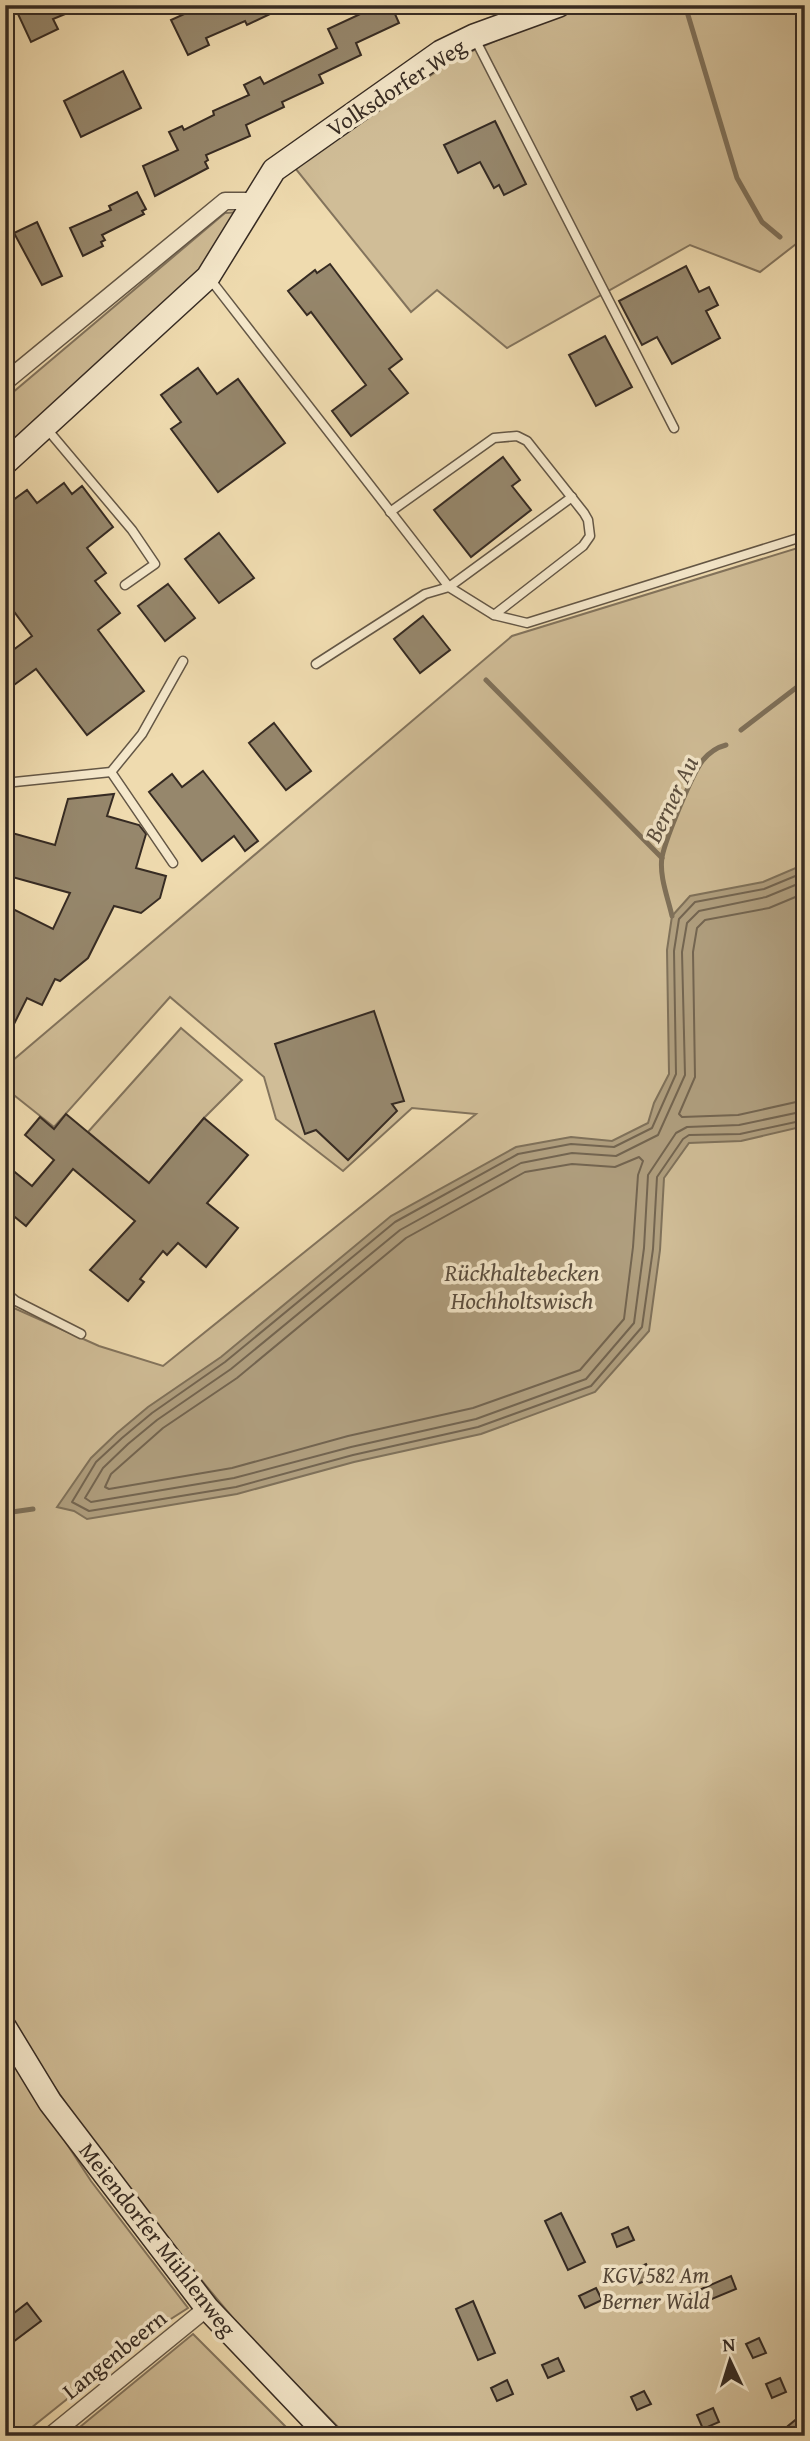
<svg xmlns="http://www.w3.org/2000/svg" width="810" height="2441" viewBox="0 0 810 2441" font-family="'Gentium Book Plus',serif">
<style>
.green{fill:#d0bd97;stroke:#83745d;stroke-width:2}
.water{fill:#b09f7f;stroke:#7f715a;stroke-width:2}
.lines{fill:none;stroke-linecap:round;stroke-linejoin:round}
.shore{stroke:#736551;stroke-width:2}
.stream{stroke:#7f715a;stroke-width:5}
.building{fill:#96876c;stroke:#362b23;stroke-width:2}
.lane-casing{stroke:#645746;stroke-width:11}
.street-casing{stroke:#645746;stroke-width:19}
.secondary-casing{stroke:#362b23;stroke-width:26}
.lane{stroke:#f5e8cb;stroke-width:8}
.street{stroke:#f5e8cb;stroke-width:16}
.secondary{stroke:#f5e8cb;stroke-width:23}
.labels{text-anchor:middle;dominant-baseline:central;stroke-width:7;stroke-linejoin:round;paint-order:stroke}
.street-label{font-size:23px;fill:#362b23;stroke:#f5e8cb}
.park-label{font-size:23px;font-style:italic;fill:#55483a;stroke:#f5e8cb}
.water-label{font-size:24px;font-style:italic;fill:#5b4e3f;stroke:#f5e8cb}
</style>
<rect width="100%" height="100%" fill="#efdbaf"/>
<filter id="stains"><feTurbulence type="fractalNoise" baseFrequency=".00286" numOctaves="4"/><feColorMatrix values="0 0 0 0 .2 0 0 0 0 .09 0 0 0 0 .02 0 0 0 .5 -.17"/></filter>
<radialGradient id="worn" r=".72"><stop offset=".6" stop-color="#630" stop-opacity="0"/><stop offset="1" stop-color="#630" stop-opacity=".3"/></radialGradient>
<g class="green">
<path d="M584 5H805V237L760 272 690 245 507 348 437 290 411 312 295 168 456 58 544 20Z"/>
<path d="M241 212 201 270 5 449V399L225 213Z"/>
<path d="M804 546 805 2436H347L247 2335 129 2193 18 2035 5 2003V1304L99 1346 163 1366 476 1114 412 1108 343 1171 276 1119 264 1077 170 997 54 1127 5 1088V1067L512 636Z"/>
<path d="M181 1028 242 1080 204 1118 149 1183 88 1132Z"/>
<path d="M5 2049 91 2181 188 2308 152 2331 21 2436H5Z"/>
<path d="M193 2334 295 2436H69Z"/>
</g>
<path class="water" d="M805 864V1126L741 1141 689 1143 664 1178 660 1250 649 1331 595 1392 481 1434 354 1462 237 1494 87 1519 74 1511 57 1507 91 1458 117 1433 148 1407 221 1357 391 1216 516 1147 571 1137 612 1141 648 1123 654 1103 669 1074 667 950 672 916 690 896 763 882Z"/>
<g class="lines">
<g class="shore">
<path d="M805 872 764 889 695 902 679 919 674 951 676 1074 652 1128 614 1147 571 1144 518 1154 395 1222 225 1362 152 1413 122 1438 96 1462 72 1502 89 1511 236 1487 353 1455 478 1427 591 1386 642 1327 653 1249 657 1177 683 1139 689 1135 740 1134 805 1120"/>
<path d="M805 881 766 897 699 911 687 923 682 952 685 1075 658 1135 616 1156 572 1153 521 1163 400 1230 231 1369 157 1420 128 1444 103 1468 85 1498 91 1502 234 1478 351 1447 476 1419 586 1379 634 1323 644 1248 648 1175 676 1133 687 1127 739 1125 805 1111"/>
<path d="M805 893 769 908 705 920 697 928 693 952 695 1077 679 1114 682 1117 738 1115 805 1100"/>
<path d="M639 1157 643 1161 638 1175 633 1247 624 1319 580 1370 473 1408 348 1436 232 1468 109 1489 105 1487 111 1474 163 1428 237 1378 406 1238 525 1172 572 1164 615 1167Z"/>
</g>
<g class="stream">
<path d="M685 5 737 178 762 222 780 237"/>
<path d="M486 680 662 858"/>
<path d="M741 730 805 681"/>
<path d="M672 916C668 898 659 876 662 857 666 838 692 774 703 760 709 753 718 747 726 745"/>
<path d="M5 1513 33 1509"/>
</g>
</g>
<g class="building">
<path d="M36 5H87L53 19 58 29 31 42 18 14Z"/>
<path d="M204 5H289L247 25 245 21 206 38 209 45 188 55 171 20Z"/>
<path d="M367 5H391L399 23 356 43 361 55 319 75 323 83 282 102 284 107 246 125 250 136 206 155 208 160 205 162 208 168 155 196 143 166 178 150 169 132 182 126 184 130 214 115 213 111 249 95 244 85 260 77 264 84 337 48 328 29 369 10Z"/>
<path d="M123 71 141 108 81 137 64 101Z"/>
<path d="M495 121 526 184 504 195 499 185 494 188 480 162 458 173 444 145Z"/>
<path d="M137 192 146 209 142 211 144 214 102 235 105 240 101 242 103 246 83 256 70 228 111 210 109 206Z"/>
<path d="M37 222 62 276 42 285 14 233Z"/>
<path d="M330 264 402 359 389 369 408 393 351 436 332 411 366 385 311 312 307 315 288 291 315 270 317 273Z"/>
<path d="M686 266 699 292 709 287 718 305 706 311 720 338 672 364 657 337 642 345 619 301Z"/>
<path d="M605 336 632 387 596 406 569 355Z"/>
<path d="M198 368 217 394 238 379 285 443 218 492 171 429 181 422 161 395Z"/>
<path d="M503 457 520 480 512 486 531 510 471 557 434 510Z"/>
<path d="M64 483 72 494 82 486 113 527 87 548 106 573 95 581 120 613 98 630 144 691 87 735 36 669 14 685 5 674V656L32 636 12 609 5 614V506L27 490 37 503Z"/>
<path d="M219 533 254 578 219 603 185 559Z"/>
<path d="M168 584 195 618 165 641 138 606Z"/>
<path d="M423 616 450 650 420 673 394 639Z"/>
<path d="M274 723 311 771 286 790 249 743Z"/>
<path d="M203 771 258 841 245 851 234 836 202 861 149 792 172 774 182 787Z"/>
<path d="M114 794 107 816 139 825 146 834 136 868 166 876 160 898 141 913 114 906 88 958 60 981 55 979 42 1005 27 998 5 1042V905L53 929 70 893 5 875V831L55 845 68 799Z"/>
<path d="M374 1011 404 1101 392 1104 397 1111 348 1160 316 1130 305 1134 275 1044Z"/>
<path d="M66 1114 149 1183 204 1118 248 1155 207 1203 238 1228 206 1267 178 1243 167 1255 163 1251 140 1279 144 1282 128 1301 90 1270 135 1221 73 1169 26 1226 5 1209V1164L32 1186 54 1160 25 1135 40 1117 54 1129Z"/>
<path d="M561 2213 585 2262 568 2270 545 2221Z"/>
<path d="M628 2227 634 2240 617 2247 612 2234Z"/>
<path d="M646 2264 652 2278 635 2285 629 2272Z"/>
<path d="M731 2276 736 2289 695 2306 690 2294Z"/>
<path d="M596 2288 602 2300 585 2308 579 2296Z"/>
<path d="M5 2301 14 2313 27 2303 41 2321 5 2348Z"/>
<path d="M473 2301 495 2353 478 2360 456 2309Z"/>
<path d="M759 2338 766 2353 753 2358 746 2344Z"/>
<path d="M558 2358 564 2371 548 2378 542 2365Z"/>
<path d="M780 2378 786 2392 772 2398 766 2384Z"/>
<path d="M507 2380 513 2394 497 2401 491 2388Z"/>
<path d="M644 2391 651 2404 637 2410 631 2397Z"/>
<path d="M713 2408 719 2422 703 2429 697 2415Z"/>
<path d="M805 2412V2436H796L788 2426Z"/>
</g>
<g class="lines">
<defs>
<g id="lane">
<path d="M475 39 674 428"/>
<path d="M210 279 449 587 494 615 527 623 805 536"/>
<path d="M47 429 132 530 155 564 125 585"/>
<path d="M390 512 494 438 517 436 527 441 584 513 588 520 590 536 583 546 494 615"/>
<path d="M316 664 425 594 449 587 572 497"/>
<path d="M111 772 173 863"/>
<path d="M5 783 111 772 142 734 183 661"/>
<path d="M5 1292 16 1301 81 1334"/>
</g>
<g id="street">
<path d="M5 382 225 201H256"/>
<path d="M50 2436 207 2308"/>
</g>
<g id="secondary">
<path d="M5 463 208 277 274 170 441 52 474 36 559 5"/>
<path d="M5 2028 50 2102 207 2308 329 2436"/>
</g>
</defs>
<use href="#lane" class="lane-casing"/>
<use href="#street" class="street-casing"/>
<use href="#secondary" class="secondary-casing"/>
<use href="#lane" class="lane"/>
<use href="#street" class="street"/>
<use href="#secondary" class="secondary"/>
</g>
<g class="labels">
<g class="street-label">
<text transform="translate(396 87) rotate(-33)">Volksdorfer Weg</text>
<text transform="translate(158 2239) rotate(52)">Meiendorfer Mühlenweg</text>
<text transform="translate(114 2354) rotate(-39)">Langenbeern</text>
</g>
<g class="park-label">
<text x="656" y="2274">KGV 582 Am<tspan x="656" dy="26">Berner Wald</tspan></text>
</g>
<g class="water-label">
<text transform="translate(671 799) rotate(-64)">Berner Au</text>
<text x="522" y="1272">Rückhaltebecken<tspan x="522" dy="28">Hochholtswisch</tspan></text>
</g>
</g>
<rect width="810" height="2441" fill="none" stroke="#efdbaf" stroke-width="28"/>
<rect x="7" y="7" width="796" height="2427" fill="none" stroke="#362b23" stroke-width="3.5"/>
<rect x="14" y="14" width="782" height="2413" fill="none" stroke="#362b23" stroke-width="2"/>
<g transform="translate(730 2361) rotate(356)" stroke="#f5e8cb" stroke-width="5" paint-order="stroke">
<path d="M0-5L12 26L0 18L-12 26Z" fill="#362b23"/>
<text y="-10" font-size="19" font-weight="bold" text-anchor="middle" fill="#362b23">N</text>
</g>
<rect width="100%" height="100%" filter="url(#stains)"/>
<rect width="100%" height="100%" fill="url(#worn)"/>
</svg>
